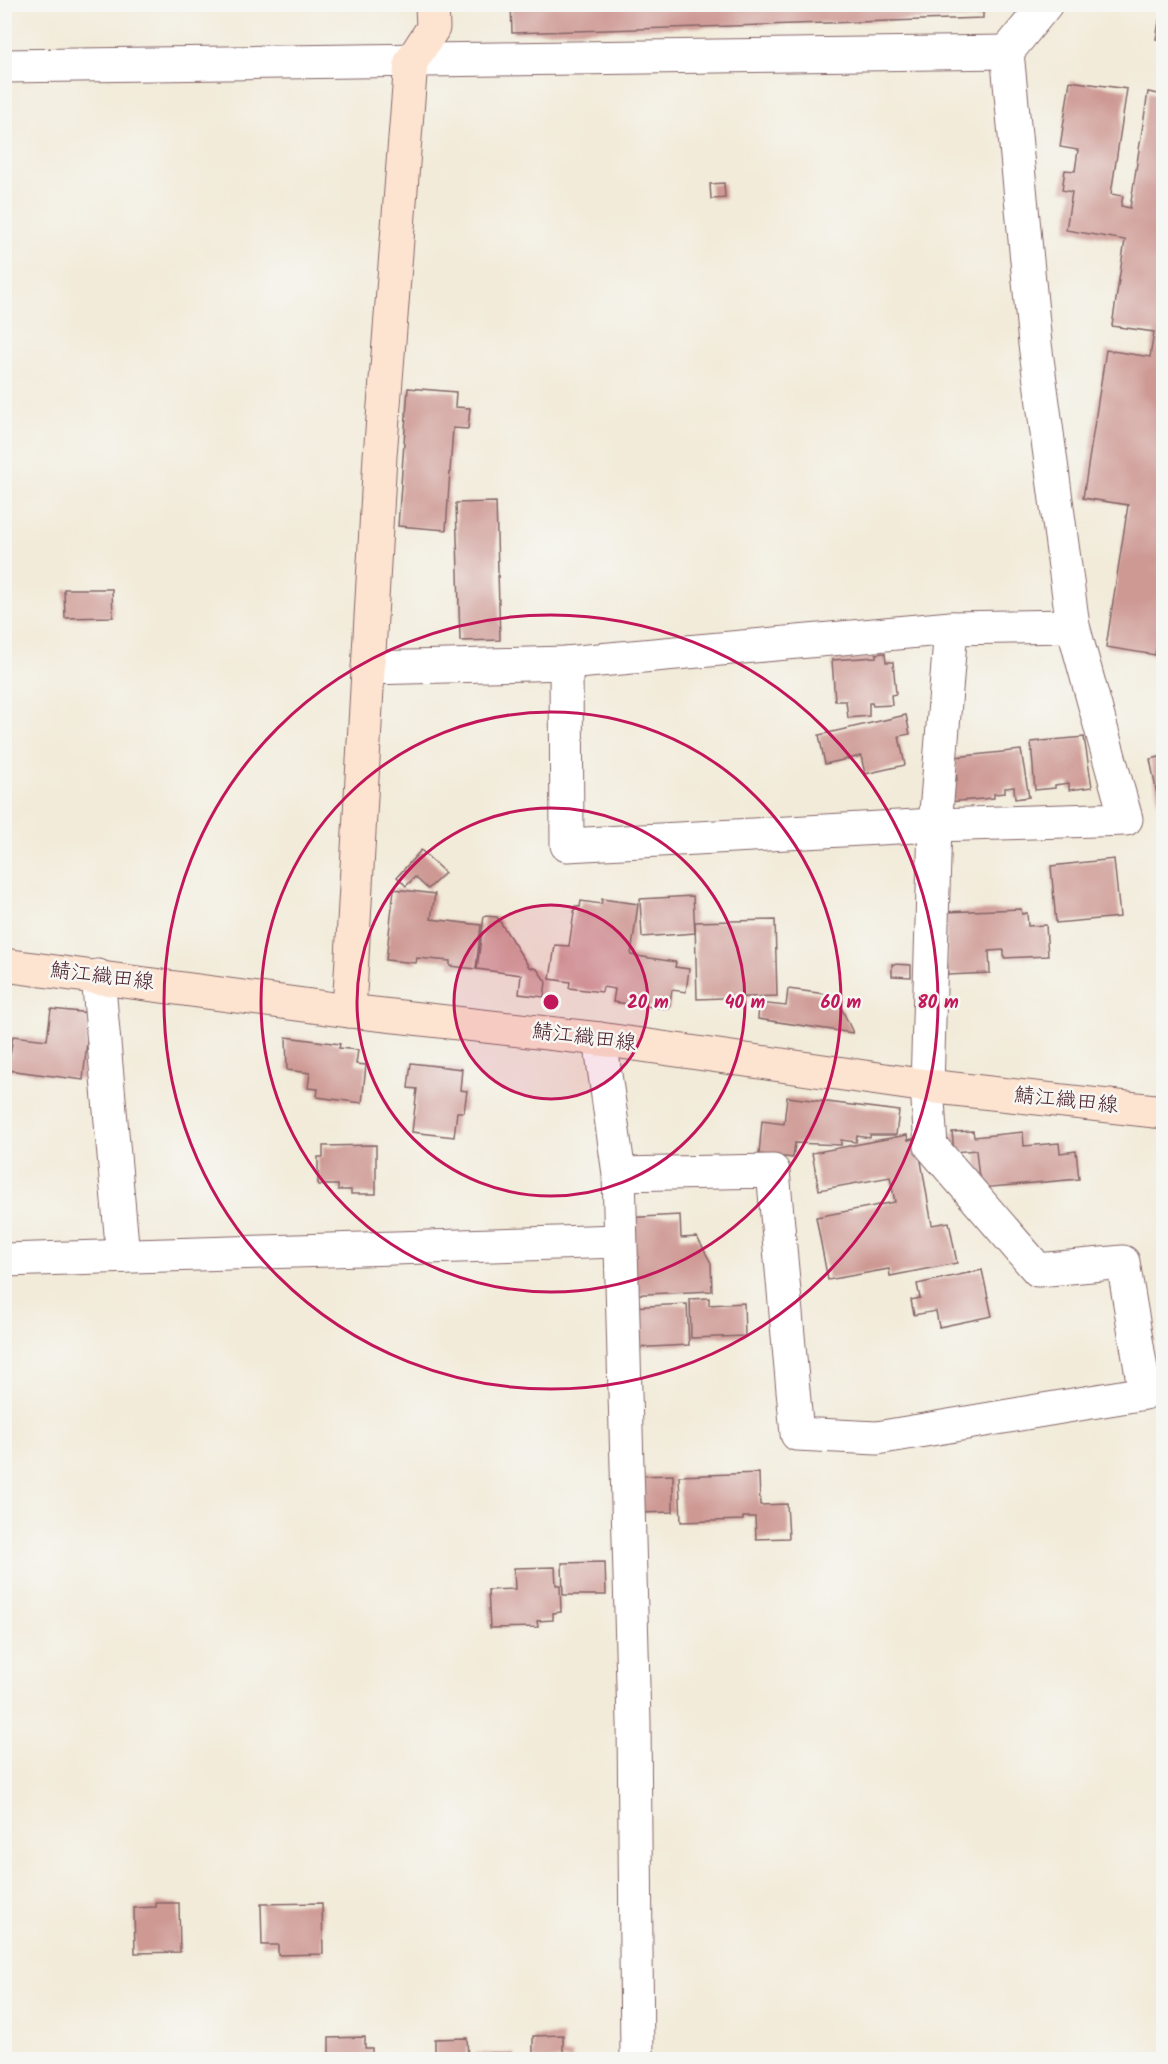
<svg xmlns="http://www.w3.org/2000/svg" width="1168" height="2064" viewBox="0 0 1168 2064" font-family="Kalam,'Klee One',sans-serif">
<style>
.building{fill:#ce9893}
.lines{fill:none;stroke-linecap:round;stroke-linejoin:round}
.street-casing{stroke:#856668;stroke-width:35}
.secondary-casing{stroke:#856668;stroke-width:35}
.street{stroke:#fff;stroke-width:33}
.secondary{stroke:#fde4d1;stroke-width:33}
.ring{fill:none;stroke:#c2185b;stroke-width:3}
.labels{text-anchor:middle;dominant-baseline:central;stroke-width:5;stroke-linejoin:round;paint-order:stroke}
.street-label{font-size:21px;fill:#4a1f2b;stroke:#f6f6f2}
.centre{fill:#c2185b;stroke:#f6f6f2;stroke-width:3}
.ring-label{font-size:18px;text-anchor:middle;font-weight:bold;fill:#c2185b;stroke:#f6f6f2;stroke-width:5;stroke-linejoin:round;paint-order:stroke}
</style>
<rect width="100%" height="100%" fill="#f6f6f2"/>
<filter id="ink" filterUnits="userSpaceOnUse"><feTurbulence type="fractalNoise" baseFrequency=".0167" numOctaves="2"/><feDisplacementMap in="SourceGraphic" scale="12" xChannelSelector="R" yChannelSelector="G"/><feConvolveMatrix kernelMatrix="1 2 1 2 8 2 1 2 1" color-interpolation-filters="sRGB"/></filter>
<filter id="wash" filterUnits="userSpaceOnUse"><feTurbulence type="fractalNoise" baseFrequency=".008" numOctaves="4" result="noise"/><feDisplacementMap in="SourceGraphic" scale="24" xChannelSelector="R" yChannelSelector="G"/><feGaussianBlur stdDeviation="1.35" result="paint"/><feColorMatrix in="noise" values="0 0 0 0 0 0 0 0 0 0 0 0 0 0 0 0 0 1.4 0 .05"/><feComposite in="paint" operator="in"/></filter>
<g filter="url(#wash)">
<rect width="100%" height="100%" fill="#f2ebd9"/>
<g id="blocks">
<g class="building">
<path d="M511 4H983V18L512 33Z"/>
<path d="M1162 4H1164V40L1156 39Z"/>
<path d="M1070 81 1127 89 1111 194 1123 196 1121 206 1130 208 1148 92 1164 95V604L1155 655 1106 647 1128 505 1083 498 1106 350 1150 357 1154 332 1112 326 1125 240 1066 230 1072 192 1062 190 1065 170 1075 171 1078 150 1060 147Z"/>
<rect x="4" y="108" width="4" height="26"/>
<path d="M724 183 725 198 711 199 710 184Z"/>
<path d="M408 388 456 392 455 407 470 408 468 429 453 428 446 530 398 526Z"/>
<path d="M496 502 500 640 460 641 456 503Z"/>
<path d="M64 589H112L113 617 65 618Z"/>
<path d="M885 653 886 662H893L896 694 891 695 892 705 873 706 872 703H869V716L848 718 846 701H835L832 660 876 657V654Z"/>
<path d="M906 715 910 734 899 736 905 765 865 774 861 756 825 764 819 735Z"/>
<path d="M1084 737 1092 787 1069 790V783L1055 785V788L1035 790 1031 742Z"/>
<path d="M1021 750 1029 797 1015 799 1014 787 1005 788V793L994 794V798L948 802 945 781 957 780 955 757Z"/>
<path d="M1164 756V820H1162L1150 759Z"/>
<path d="M421 850 445 873 428 889 415 877 406 886 397 877Z"/>
<path d="M1114 859 1120 917 1056 923 1051 866Z"/>
<path d="M394 889 435 894 431 919 481 925 476 969 450 966V961L417 958 416 963 386 960Z"/>
<path d="M693 896 695 933 642 937 640 899Z"/>
<path d="M602 899 638 904 631 955 676 962 675 967 689 969 686 992 672 990 669 1009 613 1002 615 989 603 987 602 992 569 988 570 982 550 979 555 945 569 946 575 906 580 907 581 901 601 904Z"/>
<path d="M1021 909 1022 914 1027 913 1028 926 1046 925 1048 956 1004 958V950L989 951 990 973 948 975 945 912Z"/>
<path d="M484 916 497 917 529 967 537 969 546 982 544 997 519 994 521 975 477 969Z"/>
<path d="M775 920 777 996 697 999 695 922Z"/>
<path d="M892 964 911 965V977L892 976Z"/>
<path d="M788 989 833 995 832 1006 841 1007 853 1033 758 1019 759 1003 786 1006Z"/>
<path d="M51 1009 90 1013 83 1080 8 1070 13 1036 47 1040Z"/>
<path d="M286 1037 340 1044 339 1048 358 1050 356 1064 366 1065 362 1103 317 1097 318 1089 308 1088 310 1073 287 1070Z"/>
<path d="M411 1063 462 1069 460 1090 467 1091 464 1112H457L454 1137 412 1132 417 1089 408 1088Z"/>
<path d="M787 1097 899 1111 896 1135H870V1138L857 1136 856 1142 841 1140V1145L795 1143 793 1158 759 1154 762 1121 784 1124Z"/>
<path d="M973 1131 974 1137 1023 1132 1024 1146 1059 1143 1060 1153 1076 1151 1079 1179 980 1188 976 1150 954 1152 952 1132Z"/>
<path d="M907 1135 908 1140 917 1138 932 1225 949 1222 957 1263 890 1276 889 1269 828 1280 816 1217 895 1202 890 1177 819 1190 812 1153Z"/>
<path d="M376 1145V1194H351V1190H338V1185H318V1157H323V1146Z"/>
<path d="M680 1215 681 1238 697 1237 711 1263 712 1291 625 1295 622 1218Z"/>
<path d="M982 1270 992 1316 939 1327 936 1311 914 1315 911 1300 920 1298 917 1284Z"/>
<path d="M709 1298V1305L744 1303 745 1336 691 1338 690 1299Z"/>
<path d="M687 1304 689 1345 631 1348 629 1307Z"/>
<path d="M759 1473 760 1505 787 1504 789 1538 756 1539 755 1517H743V1520L681 1522 679 1476Z"/>
<path d="M673 1475V1512L639 1513 638 1476Z"/>
<path d="M605 1562 606 1595H563L562 1563Z"/>
<path d="M555 1567 556 1585H560L561 1612 553 1613V1620L537 1621 538 1627 490 1628 488 1590 515 1589 514 1568Z"/>
<path d="M156 1903H179L180 1952 135 1953 134 1908 156 1907Z"/>
<path d="M322 1903 323 1954 278 1955V1945H262L261 1904Z"/>
<path d="M563 2035V2054H572V2060H533V2036Z"/>
<path d="M365 2037V2048H372V2060H329V2038Z"/>
<path d="M467 2038 468 2060H435V2039Z"/>
<rect x="476" y="2053" width="39" height="7"/>
</g>
</g>
</g>
<g filter="url(#ink)">
<use href="#blocks" fill-opacity="0" stroke="#856668" stroke-width="1.5"/>
<g class="lines">
<defs>
<g id="street">
<path d="M4 66 1007 52"/>
<path d="M566 663 567 845 935 825 1126 819 1073 626 1035 344 1007 52 1046 4"/>
<path d="M368 668 566 663 951 628 1073 626"/>
<path d="M98 976 123 1256"/>
<path d="M600 1039 619 1174 634 1722 637 2060"/>
<path d="M619 1174 773 1171 797 1434 877 1438 1145 1393 1123 1262 1038 1270 931 1146 927 1086 935 825 951 628"/>
<path d="M4 1260 619 1241"/>
</g>
<g id="secondary">
<path d="M4 965 349 1011 600 1039 927 1086 1164 1112"/>
<path d="M349 1011 380 456 411 62 433 28 432 4"/>
</g>
</defs>
<use href="#street" class="street-casing"/>
<use href="#secondary" class="secondary-casing"/>
<use href="#street" class="street"/>
<use href="#secondary" class="secondary"/>
</g>
</g>
<circle cx="551" cy="1002" r="97" fill="#c2185b" fill-opacity=".12"/>
<g class="ring">
<circle cx="551" cy="1002" r="97"/>
<circle cx="551" cy="1002" r="194"/>
<circle cx="551" cy="1002" r="290"/>
<circle cx="551" cy="1002" r="387"/>
</g>
<g class="labels">
<g class="street-label">
<text transform="translate(102 977) rotate(7)">鯖江織田線</text>
<text transform="translate(584 1038) rotate(7)">鯖江織田線</text>
<text transform="translate(1066 1101) rotate(6)">鯖江織田線</text>
</g>
</g>
<circle cx="551" cy="1002" r="9" class="centre"/>
<g class="ring-label">
<text x="648" y="1008">20 m</text>
<text x="745" y="1008">40 m</text>
<text x="841" y="1008">60 m</text>
<text x="938" y="1008">80 m</text>
</g>
<rect width="1168" height="2064" fill="none" stroke="#f6f6f2" stroke-width="24"/>
</svg>
